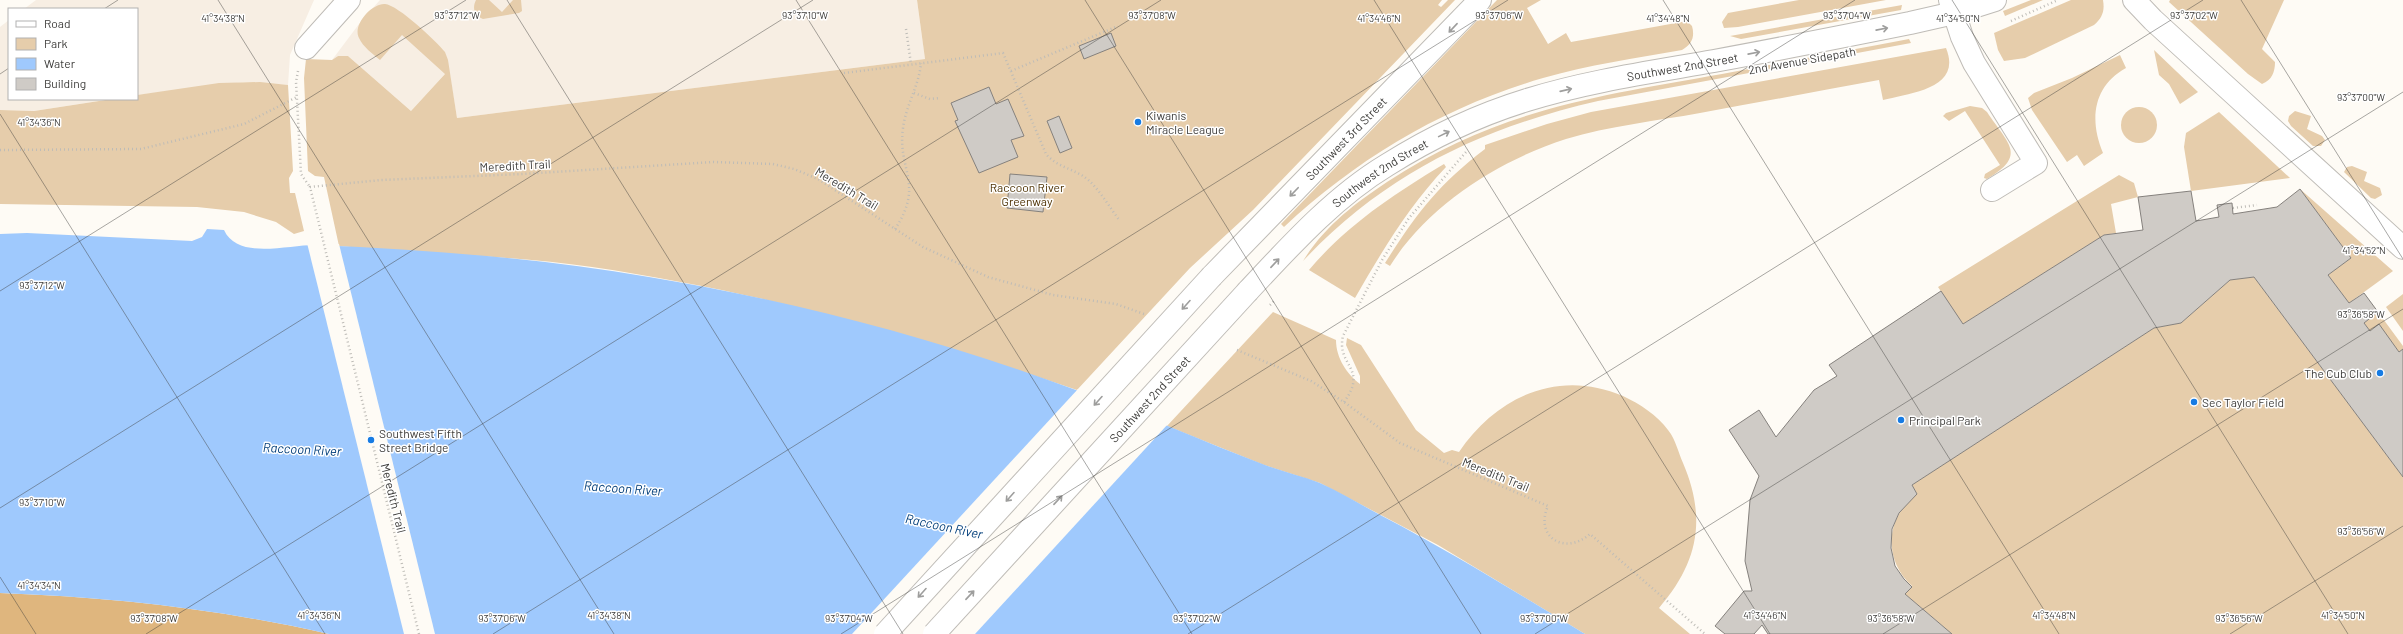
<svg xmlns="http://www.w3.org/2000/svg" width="2403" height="634" viewBox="0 0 2403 634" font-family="Barlow,sans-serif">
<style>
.built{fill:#f7eee3}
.green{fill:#e6cdab}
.forest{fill:#dfb67e}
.water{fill:#9fc9fd}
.pier{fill:#fefbf5}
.building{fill:#cfcbc6;stroke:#85817d}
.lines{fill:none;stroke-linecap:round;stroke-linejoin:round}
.minor-casing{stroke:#bfbcb7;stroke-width:24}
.major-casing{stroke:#bfbcb7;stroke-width:24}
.path{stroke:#bebcb7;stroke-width:2.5;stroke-dasharray:1 3;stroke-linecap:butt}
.minor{stroke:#fff;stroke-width:22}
.major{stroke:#fff;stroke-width:22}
.major-bridge-casing{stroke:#bfbcb7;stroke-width:24;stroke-linecap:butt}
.path-bridge{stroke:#bebcb7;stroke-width:2.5;stroke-dasharray:1 3;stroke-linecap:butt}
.major-bridge{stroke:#fff;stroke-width:22}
.oneway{stroke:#9e9e9d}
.ticks{fill:none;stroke:#3e3d3b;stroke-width:1;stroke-opacity:0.45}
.poi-dot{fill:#167be3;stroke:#fff;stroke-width:1.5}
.labels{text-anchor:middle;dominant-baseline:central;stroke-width:3;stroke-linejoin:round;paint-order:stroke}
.street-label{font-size:12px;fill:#3e3d3b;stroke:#fff}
.poi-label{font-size:12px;fill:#3e3d3b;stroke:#fff;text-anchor:start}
.park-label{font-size:12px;fill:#4d3102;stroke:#fff}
.water-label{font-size:13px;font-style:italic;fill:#023e7a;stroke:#fff}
.ticks-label{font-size:10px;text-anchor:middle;fill:#3e3d3b;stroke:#fff;stroke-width:3;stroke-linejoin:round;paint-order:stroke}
</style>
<rect width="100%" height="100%" fill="#fefbf5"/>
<g class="built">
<path d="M36 0H314L290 55 288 85 243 82 137 95V9H24Z"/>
<path d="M380 0H917L925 59 457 118 450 75 445 74 411 111 348 56H338L332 60 362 20Z"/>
<path d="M9 20V99H112L34 111 0 110V27Z"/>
</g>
<g class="green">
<path d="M476 0H489L502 12 513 0H521L522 11 519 13 483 19C474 16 472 8 476 0Z"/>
<path d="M917 0H1442L1438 5 1441 7 1448 0H1455L1253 210 1190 268 1077 390C916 335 761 292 592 267 508 255 424 254 339 246L324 177 315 176 308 171 304 78 306 59 332 60 338 56H348L411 111 445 74 402 35 380 60C373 54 363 47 359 38 352 25 372 3 385 4 398 5 436 41 445 52L448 60 457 118 925 59Z"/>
<path d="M1497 0H1541L1527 8 1548 44 1566 33 1571 42 1687 21 1692 26C1695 37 1692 44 1682 50 1636 58 1588 65 1543 78 1444 107 1359 157 1284 227L1281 224Z"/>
<path d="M1799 0H1886L1738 27 1724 28 1722 22 1728 13Z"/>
<path d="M2031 0H2043L2005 16 2003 11Z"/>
<path d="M2071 0H2103C2105 11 2102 18 2094 25L2025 58 2004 61 1998 50 1994 33Z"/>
<path d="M2170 0H2284L2262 49 2275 62C2275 72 2272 80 2262 84L2248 74 2169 2Z"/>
<path d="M1902 5 1901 10 1741 39 1730 36Z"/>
<path d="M1909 39 1911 43 1598 101C1481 128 1386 173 1303 261 1324 227 1354 204 1387 182 1496 110 1597 96 1722 74 1784 62 1846 51 1909 39Z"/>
<path d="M1946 48C1963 89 1909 93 1883 100L1879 80C1819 91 1760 102 1700 113 1656 121 1609 126 1566 139 1498 161 1428 205 1390 266L1385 263C1417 213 1438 185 1485 149V145L1547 124 1591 112Z"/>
<path d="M2154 50 2198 92 2180 104 2169 84 2159 75Z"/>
<path d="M2120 55 2126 68C2093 86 2089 120 2103 153L2084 166 2077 155 2067 162 2032 110 2028 98 2034 93 2072 78Z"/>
<path d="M260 82 288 85 293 171 289 178 290 193H295L304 231 294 234 276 222 244 212 197 207 0 204V110L34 111 112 99H137V95L219 83Z"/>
<path d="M1970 106 1982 108 1987 112C2008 144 2028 155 1987 179L1984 178 1985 174 2000 165 1965 111 1949 121 1943 116 1946 113Z"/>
<circle cx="2139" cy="125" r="18"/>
<path d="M2295 111 2311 116 2307 129 2322 136 2325 140 2321 146H2313L2291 126 2288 121 2289 116Z"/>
<path d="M2219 112 2290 178 2191 191 2184 147 2186 133Z"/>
<path d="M1444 164 1446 167C1409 206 1382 251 1355 298L1309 270C1347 225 1394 194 1444 164Z"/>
<path d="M2352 166 2367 172 2364 181 2380 188 2382 195 2375 199 2371 198 2344 172 2347 167Z"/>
<path d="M2119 175 2134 183 2138 197 2111 204 2116 233 2104 235 1963 324 1938 287Z"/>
<path d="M2300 189 2393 271 2349 303 2328 275 2351 258Z"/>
<path d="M2254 277 2403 477V634H1952L1905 594 1912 586C1883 560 1885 517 1917 494L1912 485 2154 328 2181 323 2230 280Z"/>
<path d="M2403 294V331L2386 307Z"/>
<path d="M1273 312 1336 340C1336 358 1347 374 1360 384V376L1346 345 1347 338 1361 345 1416 430 1444 453 1452 450 1459 452C1496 397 1558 368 1623 396 1640 404 1657 415 1668 430 1676 440 1678 452 1683 463 1707 519 1698 563 1659 608L1690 634H1585L1438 545 1320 483 1264 465 1167 426Z"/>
<path d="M2378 312 2403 346V349L2399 352 2379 325 2370 331 2364 323Z"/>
</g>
<path class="forest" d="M0 593C111 597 220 609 329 634H0Z"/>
<path class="water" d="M207 229 224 230C238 261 290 244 317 245 429 250 539 258 649 277 795 301 938 339 1076 390 1140 413 1202 441 1265 465 1283 472 1302 476 1320 483 1342 493 1363 506 1384 517 1453 553 1519 594 1585 634H329C220 609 111 597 0 593V234L27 233 192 241 202 237Z"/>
<g class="pier">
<path d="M307 243 339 244 435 634H404Z"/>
<path d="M1078 389 1168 424 975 634H852Z"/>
</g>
<g class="building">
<path d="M1111 33 1116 46 1084 59 1079 46Z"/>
<path d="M989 87 996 104 1008 99 1024 136 1011 140 1018 157 979 173 955 121 958 120 951 103Z"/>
<path d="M1059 116 1072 148 1060 153 1047 121Z"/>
<path d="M1010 174 1047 177 1043 212 1007 208Z"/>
<path d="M2300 189 2351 258 2328 275 2349 303 2364 293 2378 312 2364 323 2370 331 2379 324 2399 352 2403 349V477L2254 277 2230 280 2181 323 2154 328 1912 485 1917 494 1899 513 1892 529 1891 548 1895 566 1904 579 1912 587 1905 594 1952 634H1768L1762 625 1754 634H1725L1715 626 1744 591H1752L1745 561 1750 500 1759 476 1729 430 1759 410 1776 437 1814 390 1837 376 1829 365 1941 291 1963 324 2104 235 2143 230 2138 197 2191 191 2196 221 2219 217 2217 205 2232 203 2233 214 2277 207Z"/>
</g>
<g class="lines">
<defs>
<g id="minor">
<path d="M1950 0 1962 37 1974 63 2036 163 1992 190"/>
<path d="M2134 0 2153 20 2403 248"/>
<path d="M306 48 349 0"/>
</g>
<g id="major">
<path id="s1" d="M1212 276 1480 0"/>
<path id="s2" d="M1248 291C1290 246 1334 197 1387 165 1430 138 1478 115 1527 100 1588 81 1652 72 1714 61 1780 49 1845 36 1910 23L1954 13 1995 0"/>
</g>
</defs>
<use href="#minor" class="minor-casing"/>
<use href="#major" class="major-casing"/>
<g class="path">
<path d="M2011 21 2058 0"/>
<path d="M906 29 911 64"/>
<path d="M298 71 296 82 301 174 310 187"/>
<path d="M1011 71 1118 26"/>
<path d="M844 73 1003 53 1046 154C1056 166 1070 168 1083 176 1098 186 1109 207 1120 221"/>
<path d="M914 93 930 99 940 98"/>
<path d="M0 150 141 149 244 124 297 97"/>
<path d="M2233 208 2257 205"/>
<path d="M895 229C925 184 897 170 903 128 906 105 919 86 921 63"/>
<path d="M1237 350 1311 381 1344 402 1400 443 1548 506C1534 537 1565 556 1590 534L1705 634"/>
<path d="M1344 402C1369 368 1336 366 1343 336L1382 260 1409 218 1466 152"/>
<path d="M419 634 310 187 381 180 522 174 714 162 773 164 794 169 818 179 923 247 988 277 1053 295 1116 304 1144 314"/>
</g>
<use href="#minor" class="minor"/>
<use href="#major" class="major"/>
<defs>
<g id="major-bridge">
<path d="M885 634 1212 276"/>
<path id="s3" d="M934 634 1248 291"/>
</g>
</defs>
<use href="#major-bridge" class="major-bridge-casing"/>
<path class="path-bridge" d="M1270 305 1274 301"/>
<use href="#major-bridge" class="major-bridge"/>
</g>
<defs><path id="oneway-shaft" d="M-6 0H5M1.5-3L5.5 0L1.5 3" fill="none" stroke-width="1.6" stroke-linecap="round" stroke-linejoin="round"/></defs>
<g class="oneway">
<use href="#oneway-shaft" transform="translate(1453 28) rotate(133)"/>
<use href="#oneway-shaft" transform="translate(1882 29) rotate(-11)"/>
<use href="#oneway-shaft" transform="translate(1754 53) rotate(-11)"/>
<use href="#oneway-shaft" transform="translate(1566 90) rotate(-13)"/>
<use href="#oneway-shaft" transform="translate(1444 134) rotate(-26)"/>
<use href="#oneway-shaft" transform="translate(1294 192) rotate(134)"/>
<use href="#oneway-shaft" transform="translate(1275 263) rotate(-47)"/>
<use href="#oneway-shaft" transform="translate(1186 305) rotate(132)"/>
<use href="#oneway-shaft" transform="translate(1098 401) rotate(132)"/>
<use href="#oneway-shaft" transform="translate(1010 497) rotate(132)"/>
<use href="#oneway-shaft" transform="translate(1058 500) rotate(-47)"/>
<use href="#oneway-shaft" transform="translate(922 593) rotate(132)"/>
<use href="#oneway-shaft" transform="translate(970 595) rotate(-47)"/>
</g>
<path class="ticks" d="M218 0 614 634M507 0 903 634M796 0 1192 634M1085 0 1481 634M1374 0 1770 634M1663 0 2059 634M1952 0 2348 634M2241 0 2403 259M104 9 118 0M0 74 9 68M0 114 325 634M0 291 466 0M0 508 813 0M0 577 36 634M146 634 1161 0M493 634 1508 0M841 634 1855 0M1188 634 2203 0M1535 634 2403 92M1883 634 2403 309M2230 634 2403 526"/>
<g class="poi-dot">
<circle cx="1138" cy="122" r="4"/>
<circle cx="2380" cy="373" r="4"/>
<circle cx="2194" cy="402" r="4"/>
<circle cx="1901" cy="420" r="4"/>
<circle cx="371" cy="440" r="4"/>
</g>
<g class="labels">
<g class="street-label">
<text transform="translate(1802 60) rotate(-10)">2nd Avenue Sidepath</text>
<text stroke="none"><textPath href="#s2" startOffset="502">Southwest 2nd Street</textPath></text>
<text stroke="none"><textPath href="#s1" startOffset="192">Southwest 3rd Street</textPath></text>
<text transform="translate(515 165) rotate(-3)">Meredith Trail</text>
<text stroke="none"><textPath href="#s2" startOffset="178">Southwest 2nd Street</textPath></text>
<text transform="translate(847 188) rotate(31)">Meredith Trail</text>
<text stroke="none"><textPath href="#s3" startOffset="319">Southwest 2nd Street</textPath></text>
<text transform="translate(1496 474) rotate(22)">Meredith Trail</text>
<text transform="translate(394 498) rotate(76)">Meredith Trail</text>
</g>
<g class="poi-label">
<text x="1146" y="115">Kiwanis<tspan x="1146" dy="14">Miracle League</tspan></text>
<text x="2372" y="373" text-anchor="end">The Cub Club</text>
<text x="2202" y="402">Sec Taylor Field</text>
<text x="1909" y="420">Principal Park</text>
<text x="379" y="433">Southwest Fifth<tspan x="379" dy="14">Street Bridge</tspan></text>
</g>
<g class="park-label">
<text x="1027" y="187">Raccoon River<tspan x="1027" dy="14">Greenway</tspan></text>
</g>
<g class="water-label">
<text transform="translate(302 449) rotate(3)">Raccoon River</text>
<text transform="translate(623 488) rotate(4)">Raccoon River</text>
<text transform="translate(944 526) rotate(12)">Raccoon River</text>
</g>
</g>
<g class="ticks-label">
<text x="457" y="19">93°37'12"W</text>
<text x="1152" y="19">93°37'08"W</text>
<text x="2194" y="19">93°37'02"W</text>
<text x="805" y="19">93°37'10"W</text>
<text x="1499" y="19">93°37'06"W</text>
<text x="1847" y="19">93°37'04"W</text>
<text x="1958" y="22">41°34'50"N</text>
<text x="223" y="22">41°34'38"N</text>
<text x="1379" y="22">41°34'46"N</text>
<text x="1668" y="22">41°34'48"N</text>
<text x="2361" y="101">93°37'00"W</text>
<text x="39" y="126">41°34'36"N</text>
<text x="2364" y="254">41°34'52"N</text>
<text x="42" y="289">93°37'12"W</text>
<text x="2361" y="318">93°36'58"W</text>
<text x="42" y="506">93°37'10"W</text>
<text x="2361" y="535">93°36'56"W</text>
<text x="39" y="589">41°34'34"N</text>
<text x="319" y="619">41°34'36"N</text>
<text x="609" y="619">41°34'38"N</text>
<text x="1765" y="619">41°34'46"N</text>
<text x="2054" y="619">41°34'48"N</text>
<text x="2343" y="619">41°34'50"N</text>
<text x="154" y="622">93°37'08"W</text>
<text x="502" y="622">93°37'06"W</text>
<text x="849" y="622">93°37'04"W</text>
<text x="1197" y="622">93°37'02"W</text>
<text x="1544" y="622">93°37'00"W</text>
<text x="1891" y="622">93°36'58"W</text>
<text x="2239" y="622">93°36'56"W</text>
</g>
<rect x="8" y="8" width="130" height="92" fill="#ffffff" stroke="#b2b1b1"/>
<rect x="16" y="21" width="20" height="6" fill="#ffffff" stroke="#b2b1b1"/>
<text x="44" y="28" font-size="12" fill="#3e3d3b">Road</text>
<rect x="16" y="38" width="20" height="12" fill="#e6cdab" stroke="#b2b1b1"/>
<text x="44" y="48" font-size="12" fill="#3e3d3b">Park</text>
<rect x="16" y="58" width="20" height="12" fill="#9fc9fd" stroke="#b2b1b1"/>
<text x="44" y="68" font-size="12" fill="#3e3d3b">Water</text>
<rect x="16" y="78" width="20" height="12" fill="#cfcbc6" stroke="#b2b1b1"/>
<text x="44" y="88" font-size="12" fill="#3e3d3b">Building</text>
</svg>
